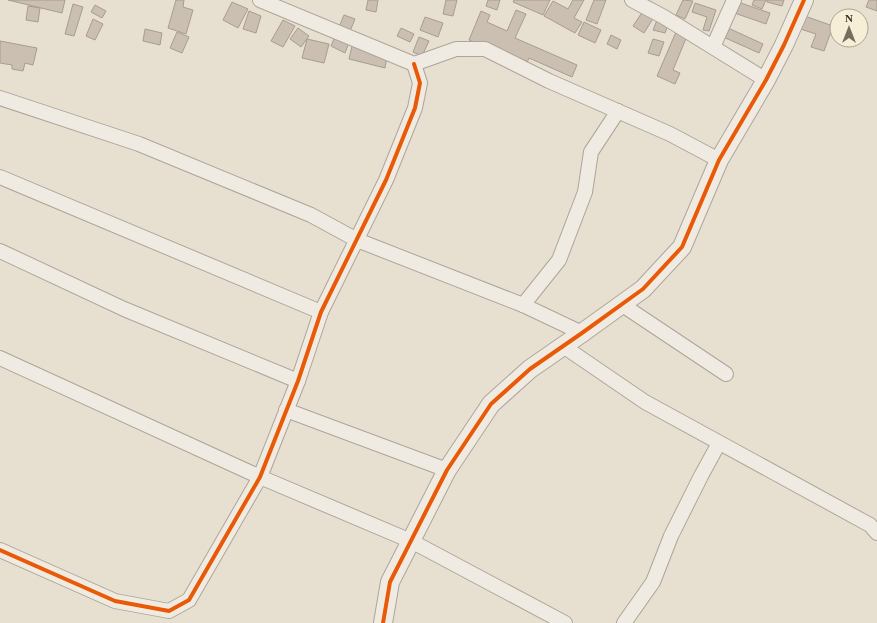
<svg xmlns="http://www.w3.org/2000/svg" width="877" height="623" viewBox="0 0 877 623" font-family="Georgia,serif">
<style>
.building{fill:#cbbfb2;stroke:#a89c90}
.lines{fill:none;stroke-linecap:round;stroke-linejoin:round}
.minor-casing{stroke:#ada599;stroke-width:16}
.tertiary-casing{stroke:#ada599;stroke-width:20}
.minor{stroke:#efebe3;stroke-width:14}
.tertiary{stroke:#efebe3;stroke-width:18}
.cycleway-casing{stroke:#f7eed8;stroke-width:6}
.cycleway{stroke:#e8590c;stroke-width:4}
</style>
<rect width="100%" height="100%" fill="#e7e0d1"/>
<g class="building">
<path d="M8 0H65L62 13Z"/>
<path d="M176 0H184L183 7 193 10 186 34 168 28Z"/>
<path d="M368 0H378L376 12 366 10Z"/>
<path d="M446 0H457L453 16 443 14Z"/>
<path d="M488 0H500L497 10 486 6Z"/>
<path d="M514 0H550L543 15 513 2Z"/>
<path d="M573 0H584L574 18 582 22 575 33 544 16 553 1 568 9Z"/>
<path d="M594 0H606L597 24 586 20Z"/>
<path d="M683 0 693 1 685 19 676 15Z"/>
<path d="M726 0H732L770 13 766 24 723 9Z"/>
<path d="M754 0H766L762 9 752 5Z"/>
<path d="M767 0H784L782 6 767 2Z"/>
<path d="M869 0H877V11L866 7Z"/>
<path d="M232 2 248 9 238 28 223 20Z"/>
<path d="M695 3 716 10 709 31 703 30 707 17 692 12Z"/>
<path d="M73 4 83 7 74 36 65 34Z"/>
<path d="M95 5 106 11 102 18 91 12Z"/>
<path d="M28 6 40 8 38 22 26 20Z"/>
<path d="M516 10 526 14 515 38 577 65 572 77 529 58 526 65 469 40 481 11 490 15 487 22 507 31Z"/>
<path d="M249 11 261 16 256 33 243 29Z"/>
<path d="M643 11 654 17 644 33 633 26Z"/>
<path d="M799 14 833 26 824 51 811 47 816 34 794 27Z"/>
<path d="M344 15 355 19 346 41 349 42 345 53 331 46Z"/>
<path d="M425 17 443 23 438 37 420 30Z"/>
<path d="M93 19 103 24 95 40 86 36Z"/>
<path d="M283 20 295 26 283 47 271 41Z"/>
<path d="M657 20 669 23 665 33 653 30Z"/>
<path d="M584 22 601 30 595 43 578 35Z"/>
<path d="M726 27 763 44 759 53 721 36Z"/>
<path d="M298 28 309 36 301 47 290 39Z"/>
<path d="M401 28 414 34 410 42 397 36Z"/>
<path d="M145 29 162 33 160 45 143 41Z"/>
<path d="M177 32 189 37 182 53 170 48Z"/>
<path d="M676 32 687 36 673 70 680 73 675 84 657 76Z"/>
<path d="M611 35 621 40 617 49 607 44Z"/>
<path d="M419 37 429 41 422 56 413 52Z"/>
<path d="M307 39 329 44 324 63 302 58Z"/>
<path d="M653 39 664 42 659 56 648 53Z"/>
<path d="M0 41 37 48 33 65 25 63 23 71 12 69V65L0 63Z"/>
<path d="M352 46 387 57 385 68 349 59Z"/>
</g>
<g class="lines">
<defs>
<g id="minor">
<path d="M260 0 414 64 456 49H485L549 81 670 134 719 160"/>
<path d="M632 0 664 17 766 80"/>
<path d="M713 47 734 0"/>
<path d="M0 98 139 144 311 215 357 240 523 305 582 333"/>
<path d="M0 177 321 312"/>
<path d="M0 251 124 309 298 381"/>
<path d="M621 304 726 374"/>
<path d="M523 305 559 260 585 192 591 152 618 111"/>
<path d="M563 346 645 402 870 525 877 533"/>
<path d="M0 358 260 477 411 541 565 623"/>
<path d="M286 410 447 470"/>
<path d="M0 550 115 601 169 611 189 600 260 477 298 381 321 312 386 180 415 108 420 83 414 64"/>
<path d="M624 623 653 582 671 536 701 476 719 443"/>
</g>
<path id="tertiary" d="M383 623 390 582 447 470 491 404 530 369 582 333 643 289 682 247 719 160 766 80 784 45 804 0"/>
</defs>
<use href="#minor" class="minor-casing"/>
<use href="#tertiary" class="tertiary-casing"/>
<use href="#minor" class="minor"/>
<use href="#tertiary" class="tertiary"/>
<defs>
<g id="cycleway">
<path d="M0 550 115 601 169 611 189 600 260 477 298 381 321 312 386 180 415 108 420 83 414 64"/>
<path d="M383 623 390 582 447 470 491 404 530 369 582 333 643 289 682 247 719 160 766 80 784 45 804 0"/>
</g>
</defs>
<use href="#cycleway" class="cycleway-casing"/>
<use href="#cycleway" class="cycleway"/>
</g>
<g transform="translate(849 28)"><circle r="19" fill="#f7eed8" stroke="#ada18e"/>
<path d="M0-3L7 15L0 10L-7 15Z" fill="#786c5e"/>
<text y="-6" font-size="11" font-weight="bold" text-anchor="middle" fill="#3d2e20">N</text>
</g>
</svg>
